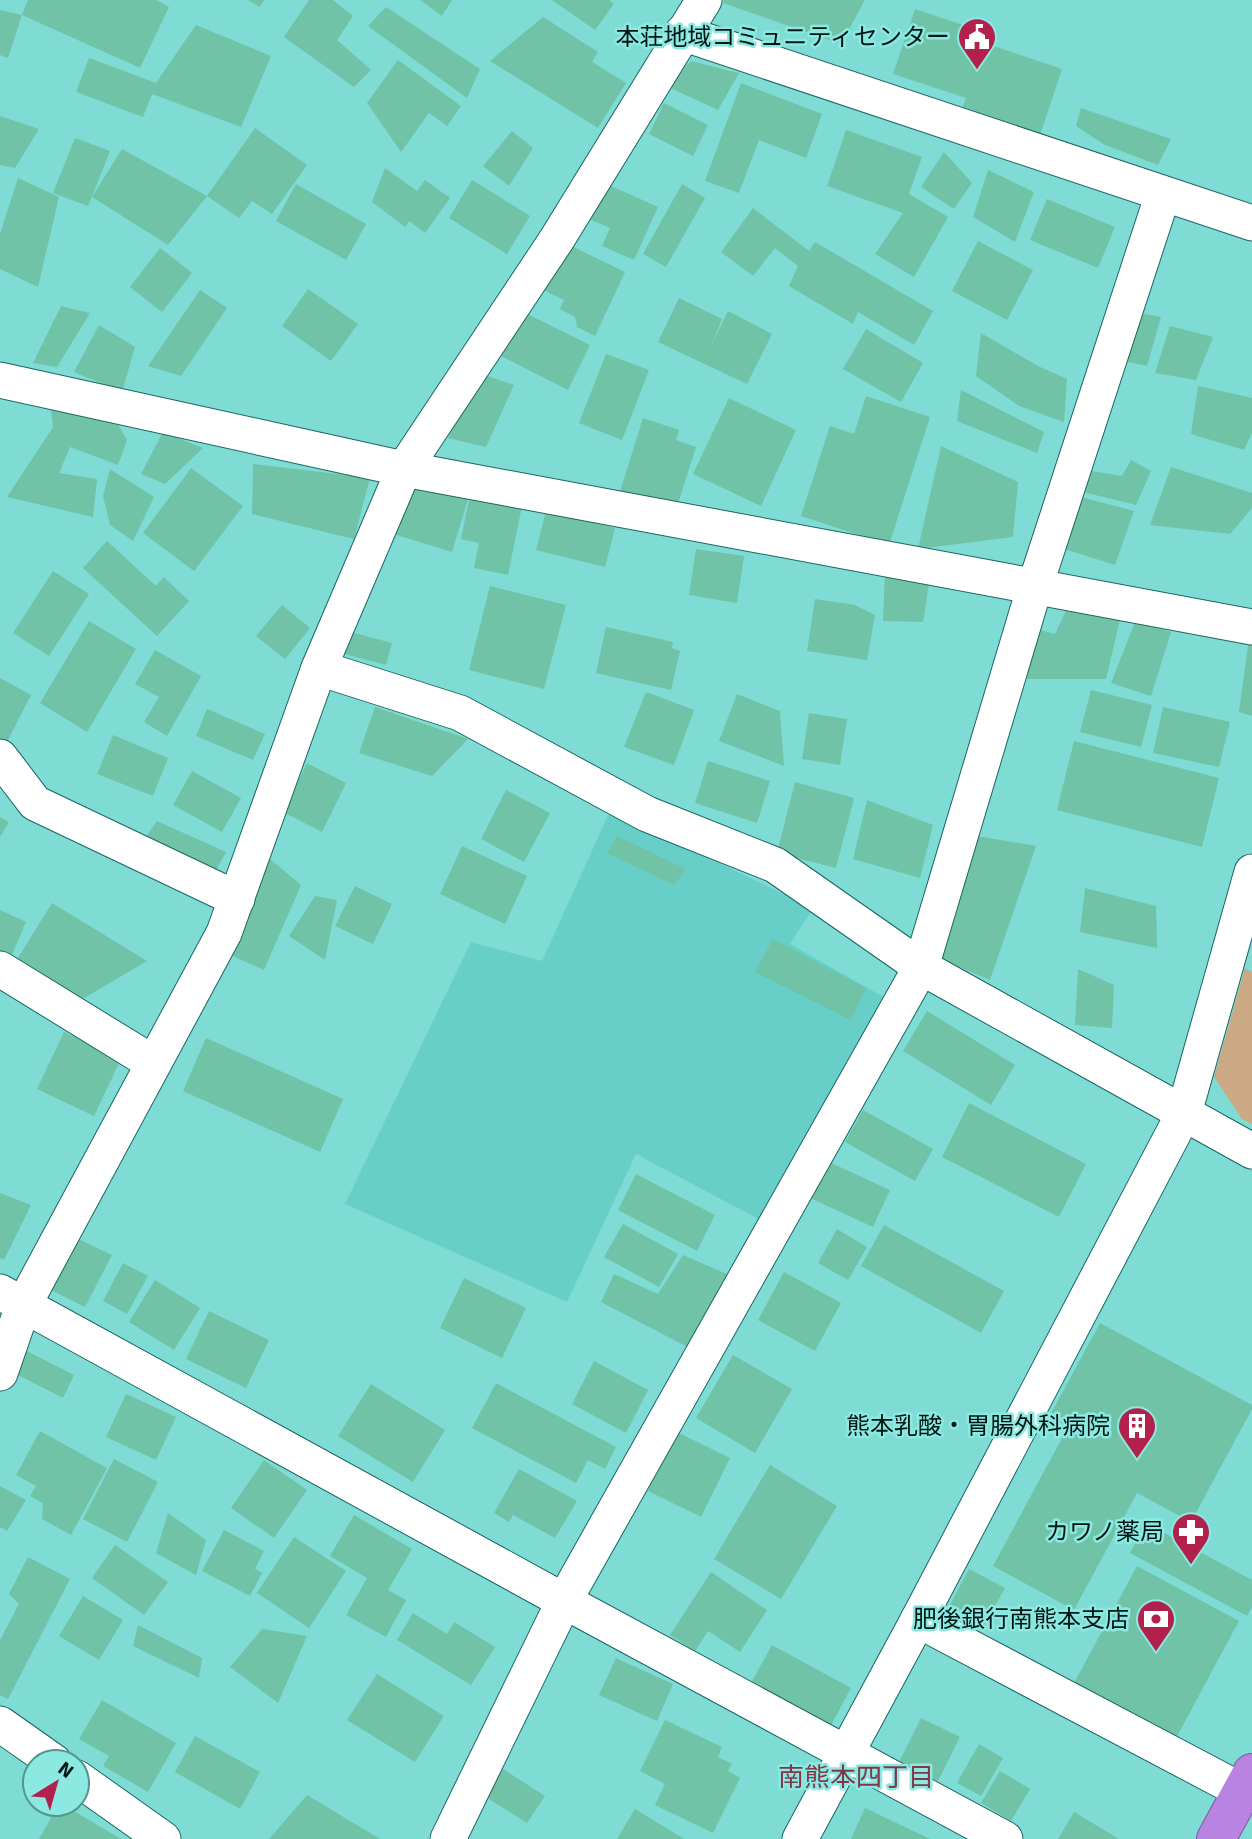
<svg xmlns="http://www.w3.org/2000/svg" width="1252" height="1839" viewBox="0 0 1252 1839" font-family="Signika,'Noto Sans JP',sans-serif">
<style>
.built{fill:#67cfc8}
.green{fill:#caa984}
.building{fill:#70c3a6}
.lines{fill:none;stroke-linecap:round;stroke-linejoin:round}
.minor-casing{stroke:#196662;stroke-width:37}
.highway-casing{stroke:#785d99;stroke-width:40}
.minor{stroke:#fff;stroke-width:35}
.highway{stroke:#b983e1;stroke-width:38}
.labels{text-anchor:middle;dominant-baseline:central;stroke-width:5;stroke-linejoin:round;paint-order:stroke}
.poi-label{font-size:24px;fill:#001614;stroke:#8be9e2;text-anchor:end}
.neighbourhood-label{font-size:26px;fill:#803847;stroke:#8be9e2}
</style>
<rect width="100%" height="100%" fill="#7edcd5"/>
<path class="built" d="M610 811 813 908 790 944 887 999 764 1222 636 1154 567 1302 345 1204 471 942 542 961Z"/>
<path class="green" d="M1245 968 1252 972V1124L1242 1119 1214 1077Z"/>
<g class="building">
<path d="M28 0H156L169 7 140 68 22 15 8 58 0 55V10L22 15Z"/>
<path d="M248 0H264L260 7Z"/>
<path d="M309 0H333L353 16 337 40 371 70 354 87 284 37Z"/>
<path d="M420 0H452L442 16Z"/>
<path d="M552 0H609L614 4 595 30Z"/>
<path d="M724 0H865L841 44 723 3Z"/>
<path d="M386 7 480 69 467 98 368 26Z"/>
<path d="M915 9 981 31 979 41 1062 69 1040 135 962 109 966 98 893 74Z"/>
<path d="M543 17 598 52 592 62 626 83 598 128 490 61Z"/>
<path d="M196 25 271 56 241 127 152 94 143 117 76 92 89 58 156 83Z"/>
<path d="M398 60 461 106 447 126 429 113 401 152 367 103Z"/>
<path d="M691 61 739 73 718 110 666 86Z"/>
<path d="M741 83 822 114 806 158 759 140 739 193 705 181Z"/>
<path d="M664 103 708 125 693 156 649 134Z"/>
<path d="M1081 108 1171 139 1158 165 1105 145 1076 126Z"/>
<path d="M0 116 39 129 15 168 0 165Z"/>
<path d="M255 128 307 165 272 214 252 201 239 218 207 196Z"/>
<path d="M846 130 922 157 909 194 948 217 914 277 875 254 903 213 827 186Z"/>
<path d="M512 131 533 148 509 186 483 166Z"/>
<path d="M75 138 110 151 88 206 53 193Z"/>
<path d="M122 149 207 196 168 245 92 197Z"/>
<path d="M944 152 972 183 954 209 921 187Z"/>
<path d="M385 168 417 191 425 180 450 198 425 233 409 221 405 227 372 202Z"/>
<path d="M988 170 1034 192 1015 242 973 217Z"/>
<path d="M18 178 59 197 38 287 0 269V234Z"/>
<path d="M472 180 530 216 507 254 449 218Z"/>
<path d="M600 181 658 207 634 260 602 246 610 228 585 217Z"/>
<path d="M296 184 366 224 346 260 276 221Z"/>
<path d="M682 184 705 198 666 267 643 254Z"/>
<path d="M1047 199 1115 227 1098 268 1030 240Z"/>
<path d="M753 208 809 251 815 242 933 311 914 345 858 312 853 324 789 286 798 266 775 248 753 276 721 252Z"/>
<path d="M557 239 625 272 595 336 577 327 575 317 560 309 564 300 535 286Z"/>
<path d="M978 241 1033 270 1007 320 952 291Z"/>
<path d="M160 248 192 273 162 312 130 287Z"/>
<path d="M308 289 358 324 331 361 282 326Z"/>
<path d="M200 290 227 308 181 376 148 366Z"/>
<path d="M679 298 722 319 711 346 728 311 772 334 747 384 658 342Z"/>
<path d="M61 306 90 313 57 367 33 363Z"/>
<path d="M513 307 590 345 568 390 491 351Z"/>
<path d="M1135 312 1161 317 1147 366 1118 360Z"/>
<path d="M99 325 135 347 122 392 74 372Z"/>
<path d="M1170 326 1213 337 1196 380 1155 373Z"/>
<path d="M866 329 923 363 901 402 843 369Z"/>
<path d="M981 333 1038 366 1067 379 1064 422 1019 406 976 376Z"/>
<path d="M606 354 649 370 622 440 579 423Z"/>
<path d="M479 373 514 385 486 447 448 438Z"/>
<path d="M1198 386 1252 398V433L1244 450 1191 434Z"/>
<path d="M961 390 1044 432 1037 453 957 421Z"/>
<path d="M866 396 930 417 889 545 801 516 830 426 854 434Z"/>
<path d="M729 398 796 430 761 506 693 474Z"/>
<path d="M51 409 114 418 127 440 118 465 70 447 59 473 97 479 93 517 7 497 53 427Z"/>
<path d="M643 418 679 430 676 440 696 447 674 516 618 498Z"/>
<path d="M163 432 203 448 165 484 141 474Z"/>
<path d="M941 446 1018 482 1013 537 918 549Z"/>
<path d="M1131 460 1151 471 1136 505 1079 491 1080 469 1122 476Z"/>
<path d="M253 464 370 478 354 539 252 514Z"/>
<path d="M1171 467 1252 493V508L1230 534 1150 525Z"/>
<path d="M191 468 243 506 194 571 143 533Z"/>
<path d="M110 469 154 497 133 541 110 525 103 496Z"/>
<path d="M408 479 468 499 452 552 390 533Z"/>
<path d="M470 495 522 506 508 575 474 568 479 543 461 539Z"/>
<path d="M1073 495 1134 511 1115 565 1055 546Z"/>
<path d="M546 511 615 528 605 567 536 550Z"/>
<path d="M107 541 156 586 164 577 189 601 157 636 83 568Z"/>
<path d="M696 549 744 556 737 603 689 595Z"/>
<path d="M53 571 89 594 49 656 13 633Z"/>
<path d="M885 574 929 583 923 622 883 621Z"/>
<path d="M490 586 566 605 544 689 469 670Z"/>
<path d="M815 599 855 605 875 615 867 660 807 651Z"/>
<path d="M282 605 310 628 285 659 256 636Z"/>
<path d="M1066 611 1120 620 1106 679H1015L1036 629 1055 634Z"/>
<path d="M89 621 136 649 87 732 40 703Z"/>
<path d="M1135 622 1171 632 1151 696 1111 683Z"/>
<path d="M606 627 673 642 672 648 680 651 671 690 596 673Z"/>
<path d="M343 630 392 643 386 665 337 652Z"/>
<path d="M1249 639H1252V716L1239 712Z"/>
<path d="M155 650 201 676 167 736 144 722 159 697 135 684Z"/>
<path d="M0 678 31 695 7 742 0 739Z"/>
<path d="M1091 690 1152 705 1141 747 1080 732Z"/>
<path d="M646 692 694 710 674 765 624 747Z"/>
<path d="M737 694 780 711 784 766 719 741Z"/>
<path d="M375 707 468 739 432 776 359 753Z"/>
<path d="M1163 707 1230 722 1219 767 1153 753Z"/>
<path d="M207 709 265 734 253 760 196 736Z"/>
<path d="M809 713 847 719 840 765 802 759Z"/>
<path d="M113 735 168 758 153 796 97 774Z"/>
<path d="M1074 741 1219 778 1202 847 1057 810Z"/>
<path d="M708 761 770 781 757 823 695 803Z"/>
<path d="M307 763 346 783 322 832 283 812Z"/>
<path d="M192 771 241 798 222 832 173 805Z"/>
<path d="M795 782 854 798 836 868 777 853Z"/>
<path d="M506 790 550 813 524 862 481 839Z"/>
<path d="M867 800 933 825 920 878 853 859Z"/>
<path d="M0 817 9 822 0 837Z"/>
<path d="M157 821 226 852 214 874 143 841Z"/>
<path d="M617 836 686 869 674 885 607 853Z"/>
<path d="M977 836 1036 846 990 980 938 958Z"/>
<path d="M462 846 527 876 505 924 440 894Z"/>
<path d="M270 859 301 885 264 970 226 953Z"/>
<path d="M355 886 392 904 373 944 335 926Z"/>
<path d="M1085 888 1156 906 1157 948 1080 932Z"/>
<path d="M315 896 337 900 325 960 289 936Z"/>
<path d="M52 903 147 961 74 1004 13 966Z"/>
<path d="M0 910 26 922 11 957 0 952Z"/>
<path d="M773 939 866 988 851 1020 755 972Z"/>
<path d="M1078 969 1114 985 1112 1028 1075 1025Z"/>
<path d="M927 1011 1015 1065 991 1105 903 1051Z"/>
<path d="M64 1032 121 1059 94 1116 37 1089Z"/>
<path d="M206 1038 343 1099 320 1152 183 1091Z"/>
<path d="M969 1103 1086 1164 1059 1217 942 1157Z"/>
<path d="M863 1110 933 1149 915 1181 845 1142Z"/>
<path d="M827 1161 890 1190 873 1227 810 1198Z"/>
<path d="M636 1174 715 1215 697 1251 618 1210Z"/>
<path d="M0 1193 31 1205 4 1260 0 1258Z"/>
<path d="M623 1224 678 1254 659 1287 604 1257Z"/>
<path d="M884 1225 1004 1291 981 1333 861 1266Z"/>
<path d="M837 1229 867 1247 848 1280 818 1263Z"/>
<path d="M70 1235 112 1255 85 1307 45 1287Z"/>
<path d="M683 1255 736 1278 697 1352 601 1302 614 1274 658 1294Z"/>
<path d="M123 1263 148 1276 127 1314 103 1301Z"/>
<path d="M784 1272 841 1303 815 1351 758 1320Z"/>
<path d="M464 1278 526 1308 502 1358 440 1328Z"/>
<path d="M155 1280 200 1308 174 1350 129 1322Z"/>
<path d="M209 1311 269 1340 246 1388 186 1359Z"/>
<path d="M1100 1323 1252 1405V1409L1191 1522 1137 1493 1074 1610 993 1566 1068 1427 1049 1417Z"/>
<path d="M21 1348 74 1375 63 1398 10 1371Z"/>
<path d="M733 1355 792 1389 755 1453 696 1418Z"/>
<path d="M594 1361 648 1390 626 1433 572 1404Z"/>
<path d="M496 1383 616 1447 605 1469 588 1460 576 1483 472 1428Z"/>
<path d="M371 1384 445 1430 413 1482 338 1436Z"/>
<path d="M126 1394 176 1417 156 1460 106 1437Z"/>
<path d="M40 1431 107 1468 71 1535 42 1519 43 1503 30 1496 36 1486 16 1475Z"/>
<path d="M677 1432 730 1458 701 1517 648 1491Z"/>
<path d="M114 1459 158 1482 127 1542 83 1519Z"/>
<path d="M264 1460 307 1490 274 1538 231 1508Z"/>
<path d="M770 1465 837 1506 781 1599 714 1559Z"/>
<path d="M519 1469 577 1501 555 1538 513 1515 509 1522 494 1513Z"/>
<path d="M0 1486 26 1500 7 1531 0 1527Z"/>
<path d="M168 1513 206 1540 196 1575 156 1553Z"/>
<path d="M354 1515 412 1549 388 1590 406 1600 386 1637 346 1615 367 1578 330 1556Z"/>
<path d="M1146 1523 1252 1580V1607L1247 1616 1130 1553Z"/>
<path d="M224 1530 264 1551 255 1569 262 1573 250 1596 202 1571Z"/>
<path d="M294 1537 346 1571 309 1628 257 1593Z"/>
<path d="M115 1545 168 1582 144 1615 92 1578Z"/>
<path d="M28 1557 70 1579 8 1699 0 1695V1640L19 1604 9 1594Z"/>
<path d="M1137 1566 1239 1621 1175 1740 1073 1685Z"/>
<path d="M969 1569 1005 1588 981 1631 946 1612Z"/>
<path d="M711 1572 767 1610 740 1652 708 1631 695 1651 670 1635Z"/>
<path d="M83 1596 123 1620 99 1660 59 1636Z"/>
<path d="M413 1613 447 1634 454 1622 495 1647 471 1685 397 1640Z"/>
<path d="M138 1625 202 1658 199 1678 133 1646Z"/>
<path d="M262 1629 307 1636 278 1703 230 1667Z"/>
<path d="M772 1645 851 1688 830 1727 751 1683Z"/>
<path d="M616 1658 673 1684 657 1721 599 1695Z"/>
<path d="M377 1674 444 1716 415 1762 347 1720Z"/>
<path d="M102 1700 176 1743 148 1792 103 1766 109 1756 79 1739Z"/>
<path d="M921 1718 960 1737 938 1781 899 1762Z"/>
<path d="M665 1720 722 1747 718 1757 732 1764 728 1771 740 1778 713 1833 655 1805 665 1784 640 1771Z"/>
<path d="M195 1736 260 1772 240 1809 175 1772Z"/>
<path d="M979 1744 1003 1758 981 1796 957 1783Z"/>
<path d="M503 1769 545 1796 527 1823 486 1797Z"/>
<path d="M1000 1771 1030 1789 1011 1821 981 1803Z"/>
<path d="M307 1795 380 1839H269Z"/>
<path d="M59 1804H62L121 1839H39Z"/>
<path d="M865 1808 930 1839H851Z"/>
<path d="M635 1809 684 1839H617Z"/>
<path d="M1074 1812 1119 1839H1058Z"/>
</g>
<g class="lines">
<defs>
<g id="minor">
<path d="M682 33 1252 223"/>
<path d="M0 380 404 469 1252 627"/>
<path d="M319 668 460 713 647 814 775 865 921 967 1252 1151"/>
<path d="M0 757 35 803 237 899"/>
<path d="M0 969 153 1063"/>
<path d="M0 1292 564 1601 1005 1839"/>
<path d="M0 1373 23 1306 224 933 319 668 404 469 557 239 704 0"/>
<path d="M918 1620 1242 1791"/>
<path d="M0 1724 54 1762"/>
<path d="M77 1778 163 1839"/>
<path d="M448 1839 564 1601 921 967 1035 586 1163 194"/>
<path d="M800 1839 918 1620 1184 1113 1252 872"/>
</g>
<path id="highway" d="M1216 1839 1252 1773"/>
</defs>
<use href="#minor" class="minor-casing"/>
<use href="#highway" class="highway-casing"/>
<use href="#minor" class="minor"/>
<use href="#highway" class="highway"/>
</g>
<defs>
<symbol id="civic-pin" viewBox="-11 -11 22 30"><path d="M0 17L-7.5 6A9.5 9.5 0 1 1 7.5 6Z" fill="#b2204c" stroke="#8be9e2"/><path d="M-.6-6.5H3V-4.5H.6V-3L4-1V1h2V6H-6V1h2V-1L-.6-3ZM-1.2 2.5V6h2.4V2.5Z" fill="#fff"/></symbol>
<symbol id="building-pin" viewBox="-11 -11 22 30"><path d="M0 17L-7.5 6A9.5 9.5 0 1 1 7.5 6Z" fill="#b2204c" stroke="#8be9e2"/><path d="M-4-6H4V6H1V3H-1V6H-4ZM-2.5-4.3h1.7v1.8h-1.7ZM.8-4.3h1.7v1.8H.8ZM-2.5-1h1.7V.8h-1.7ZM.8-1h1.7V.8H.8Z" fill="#fff"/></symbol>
<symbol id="pharmacy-pin" viewBox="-11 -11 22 30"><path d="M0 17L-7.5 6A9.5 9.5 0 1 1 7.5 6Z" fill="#b2204c" stroke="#8be9e2"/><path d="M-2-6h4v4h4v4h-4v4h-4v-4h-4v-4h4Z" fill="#fff"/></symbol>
<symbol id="bank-pin" viewBox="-11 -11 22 30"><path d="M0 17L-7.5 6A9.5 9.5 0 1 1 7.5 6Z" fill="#b2204c" stroke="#8be9e2"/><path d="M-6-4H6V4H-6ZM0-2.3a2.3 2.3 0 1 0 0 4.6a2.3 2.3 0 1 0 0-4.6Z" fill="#fff"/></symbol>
</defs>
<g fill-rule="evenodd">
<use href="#civic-pin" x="955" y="15" width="44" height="60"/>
<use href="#building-pin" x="1115" y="1404" width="44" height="60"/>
<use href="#pharmacy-pin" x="1169" y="1510" width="44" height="60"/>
<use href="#bank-pin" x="1134" y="1597" width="44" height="60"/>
</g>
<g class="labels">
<g class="poi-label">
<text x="950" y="37">本荘地域コミュニティセンター</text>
<text x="1110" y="1426">熊本乳酸・胃腸外科病院</text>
<text x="1164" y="1532">カワノ薬局</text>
<text x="1129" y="1619">肥後銀行南熊本支店</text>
</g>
<g class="neighbourhood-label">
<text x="856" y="1778">南熊本四丁目</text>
</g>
</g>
<g transform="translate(56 1783) rotate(37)"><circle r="33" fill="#8be9e2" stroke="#539590" stroke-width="2"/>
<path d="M0-5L12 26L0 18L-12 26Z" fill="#b2204c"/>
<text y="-10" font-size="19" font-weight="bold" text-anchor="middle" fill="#001614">N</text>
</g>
</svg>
